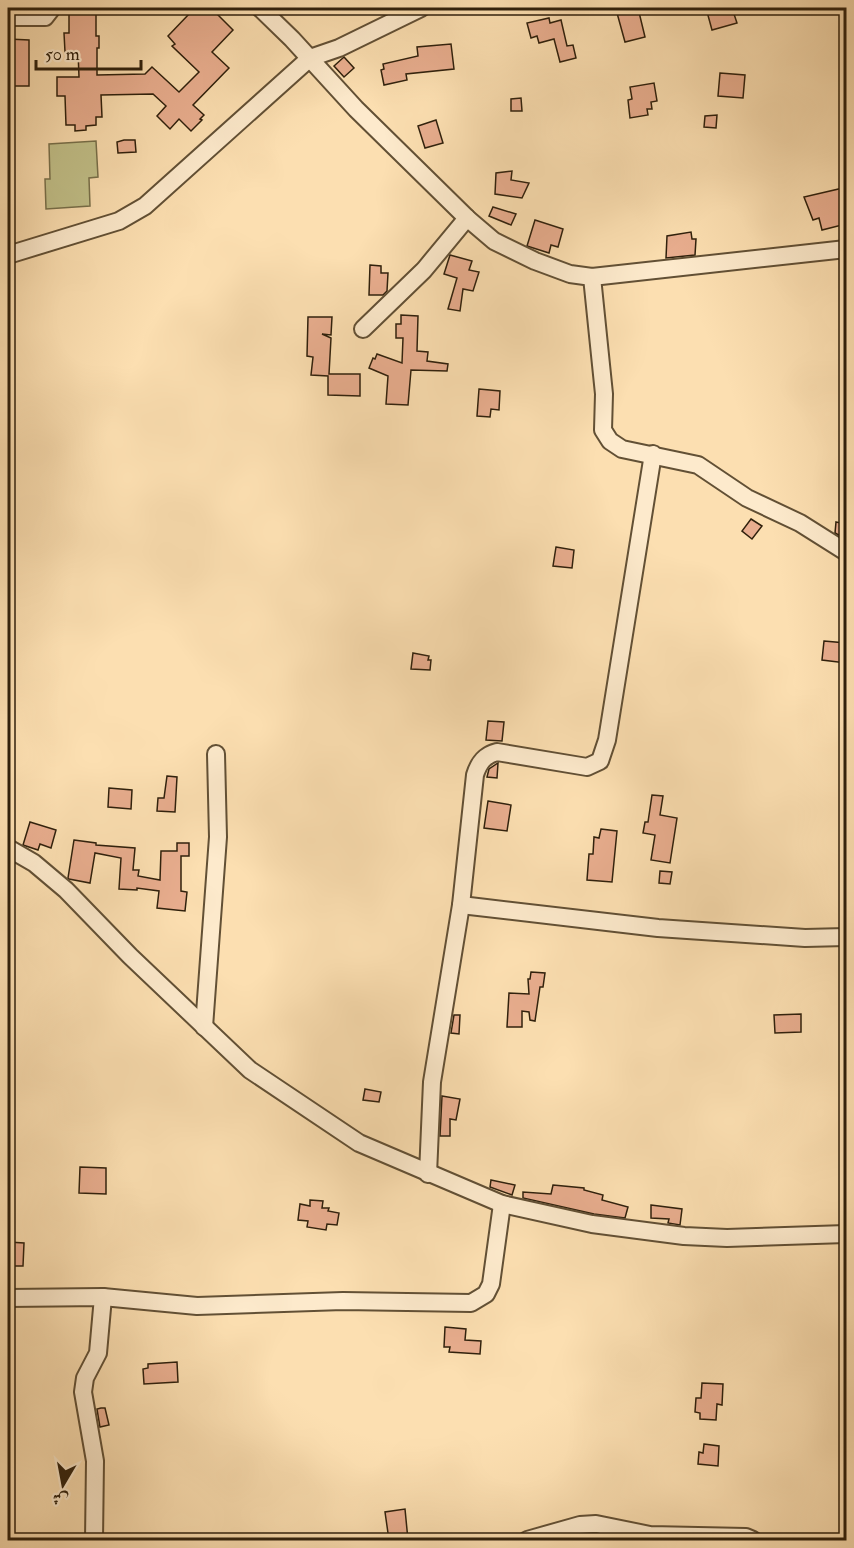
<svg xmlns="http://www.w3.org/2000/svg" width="854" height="1548" viewBox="0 0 854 1548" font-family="'IM FELL Double Pica',Amiri,serif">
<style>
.green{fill:#c2c18a;stroke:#78704b;stroke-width:1.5}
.building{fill:#e9ae8f;stroke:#2f200c;stroke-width:1.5}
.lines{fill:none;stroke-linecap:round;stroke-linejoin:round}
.street-casing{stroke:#625035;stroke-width:20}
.street{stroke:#fdeacc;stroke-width:16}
</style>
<rect width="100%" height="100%" fill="#fcdfb1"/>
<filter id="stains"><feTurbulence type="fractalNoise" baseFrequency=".00333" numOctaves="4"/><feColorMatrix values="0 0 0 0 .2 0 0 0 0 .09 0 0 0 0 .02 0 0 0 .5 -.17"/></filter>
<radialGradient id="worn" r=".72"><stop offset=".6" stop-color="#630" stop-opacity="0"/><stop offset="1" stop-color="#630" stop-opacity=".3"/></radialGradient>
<path class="green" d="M96 141 98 177 89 178 90 206 46 209 45 179H50L49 144Z"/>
<g class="building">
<path d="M69 8H96V36H99V48H97V75L145 74 152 67 179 92 199 72 172 46 175 44 168 36 189 14 182 8H211L233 30 212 52 229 68 193 105 204 115 200 119 202 120 191 131 179 119 170 129 157 116 166 106 153 94 101 95 102 117H96V125L86 126V130L75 131V125H66L65 96H57V77H79L78 51 65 52 64 33H69Z"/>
<path d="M634 8H638L645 37 625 42 617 13Z"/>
<path d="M706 8H732L737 23 712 30Z"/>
<path d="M549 18 550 23 561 20 567 46 573 45 576 58 560 62 554 39 539 43 537 36 531 38 527 23Z"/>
<path d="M8 39 29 40V86H8Z"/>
<path d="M451 44 454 69 406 74 407 80 384 85 381 70 384 69 383 64 418 56 417 47Z"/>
<path d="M344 57 354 68 344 77 334 66Z"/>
<path d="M720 73 745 75 743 98 718 96Z"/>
<path d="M654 83 657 101 651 102 652 109H647L648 115 630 118 628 100 632 99 630 87Z"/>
<path d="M521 98 522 111H511V99Z"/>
<path d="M717 115 716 128 704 127 705 116Z"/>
<path d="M436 120 443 143 425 148 418 126Z"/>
<path d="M124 140H135L136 152 118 153 117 142Z"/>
<path d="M512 171 511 180 529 183 522 198 495 194 496 173Z"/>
<path d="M843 188 846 201V224L822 230 819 218 813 220 804 197Z"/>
<path d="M493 207 516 214 511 225 489 216Z"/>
<path d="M535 220 563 229 558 247 551 245 549 253 527 246Z"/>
<path d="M691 232 692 239H696L695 255 666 258 667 236Z"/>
<path d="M450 255 472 261 469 270 479 272 473 291 463 289 460 311 448 309 457 278 444 274Z"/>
<path d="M370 265 381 266V273H388L387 291 383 295H369Z"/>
<path d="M401 315 418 316 417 351 428 352 427 361 448 364 447 371 411 370 408 405 386 404 388 376 369 368 373 358 375 359 377 354 402 363 403 338H396V324H401Z"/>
<path d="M308 317H332L331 335 322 334 331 338 329 374H360V396L328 395V376L311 375 313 357 307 356Z"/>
<path d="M479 389 500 391 499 410 491 409 490 417 477 416Z"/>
<path d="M751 519 762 526 752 539 742 531Z"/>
<path d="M836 522 846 524V539L835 533Z"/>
<path d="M556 547 574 550 572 568 553 566Z"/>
<path d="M824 641 846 643V663L822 660Z"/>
<path d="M413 653 429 656 428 660H431L430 670 411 669Z"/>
<path d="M488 721 504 722 502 741 486 740Z"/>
<path d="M498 763 497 778 487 777 489 769Z"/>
<path d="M167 776 177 777 175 812 157 811 158 798H164Z"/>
<path d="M109 788 132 790 131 809 108 807Z"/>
<path d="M652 795 663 796 660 815 677 818 670 863 651 860 655 835 643 833 645 822H648Z"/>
<path d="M488 801 511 805 507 831 484 828Z"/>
<path d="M30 822 56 830 51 848 40 844 38 850 23 845Z"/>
<path d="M601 829 617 831 612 882 587 880 589 854H593L594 837 599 838Z"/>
<path d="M74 840 96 843V845L135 848 133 870H139L138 876 160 880 161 851H177V843H189V856H181V891L187 892 185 911 157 908 159 891 137 888V890L119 889 121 858 95 853 90 883 69 879 68 878Z"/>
<path d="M660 871 672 872 670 884 659 883Z"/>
<path d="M531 972 545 973 543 987H540L535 1021 530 1020 529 1012 522 1011V1027H507L509 993 529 994 528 979H530Z"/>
<path d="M801 1014V1032L775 1033 774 1015Z"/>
<path d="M454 1015H460L459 1034 451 1033Z"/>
<path d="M365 1089 381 1092 379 1102 363 1100Z"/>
<path d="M442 1096 460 1099 456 1120 450 1119V1136H440Z"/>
<path d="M80 1167 106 1168V1194L79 1193Z"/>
<path d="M491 1180 515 1185 512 1195 490 1187Z"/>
<path d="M553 1185 584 1188V1190L603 1195 602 1200 628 1207 625 1218 594 1214 523 1198V1192L551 1194Z"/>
<path d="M310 1200 323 1201 322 1208H329L328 1211 339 1213 337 1225 327 1224 326 1230 307 1227 308 1221 298 1220 300 1204 310 1206Z"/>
<path d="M651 1205 682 1209 680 1225 668 1223 669 1219 651 1218Z"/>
<path d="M8 1242 24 1243 23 1266H8Z"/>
<path d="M445 1327 466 1329 465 1340 481 1341 480 1354 449 1352 450 1347H444Z"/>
<path d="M177 1362 178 1382 144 1384 143 1369 148 1368V1364Z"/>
<path d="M702 1383 723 1384 722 1405 717 1404 716 1420 700 1419V1413L695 1412 696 1398H701Z"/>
<path d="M101 1408H105L109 1425 100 1427 97 1409Z"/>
<path d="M704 1444 719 1446 718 1466 698 1464 699 1452 703 1453Z"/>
<path d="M405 1509 408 1540H389L385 1512Z"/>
</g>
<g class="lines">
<defs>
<g id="street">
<path d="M260 8 292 39 356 109 467 218 494 241 535 261 570 274 592 277 604 394 603 430 610 441 622 449 698 465 747 498 800 523 846 552"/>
<path d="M8 17H45L52 8"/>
<path d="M8 255 119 221 145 206 310 58 339 48 421 8"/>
<path d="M592 277 846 249"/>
<path d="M363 329 424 270 467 218"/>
<path d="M8 848 34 863 66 890 130 956 250 1070 359 1143 502 1204 592 1224 684 1236 727 1238 846 1234"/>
<path d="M461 905 658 928 805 938 846 937"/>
<path d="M204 1027 218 837 216 754"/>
<path d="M428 1174 432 1082 461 905 475 775C479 762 485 755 497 752L587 767 600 761 607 740 653 454"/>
<path d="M8 1298 103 1297 197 1306 343 1301 471 1303 486 1294 491 1284 502 1204"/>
<path d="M94 1540 95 1461 83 1392 85 1378 98 1353 103 1297"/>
<path d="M527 1540 580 1525 596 1524 650 1535 746 1537 753 1540"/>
</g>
</defs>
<use href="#street" class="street-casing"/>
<use href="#street" class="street"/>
</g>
<rect width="854" height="1548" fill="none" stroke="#fcdfb1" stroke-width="30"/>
<rect x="9" y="9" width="836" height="1530" fill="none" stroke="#2f200c" stroke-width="3"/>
<rect x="15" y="15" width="824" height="1518" fill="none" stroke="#2f200c" stroke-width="1.5"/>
<g transform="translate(63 1485) rotate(190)" stroke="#fdeacc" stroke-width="4.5" paint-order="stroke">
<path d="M0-4.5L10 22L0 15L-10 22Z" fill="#2f200c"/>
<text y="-9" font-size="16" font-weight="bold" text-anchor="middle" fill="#2f200c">ش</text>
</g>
<path d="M36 60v9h105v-9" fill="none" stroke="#2f200c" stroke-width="3"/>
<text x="45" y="60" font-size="18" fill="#2f200c" stroke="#fdeacc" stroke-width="4.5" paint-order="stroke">50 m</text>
<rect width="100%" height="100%" filter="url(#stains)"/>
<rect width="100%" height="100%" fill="url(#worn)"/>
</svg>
